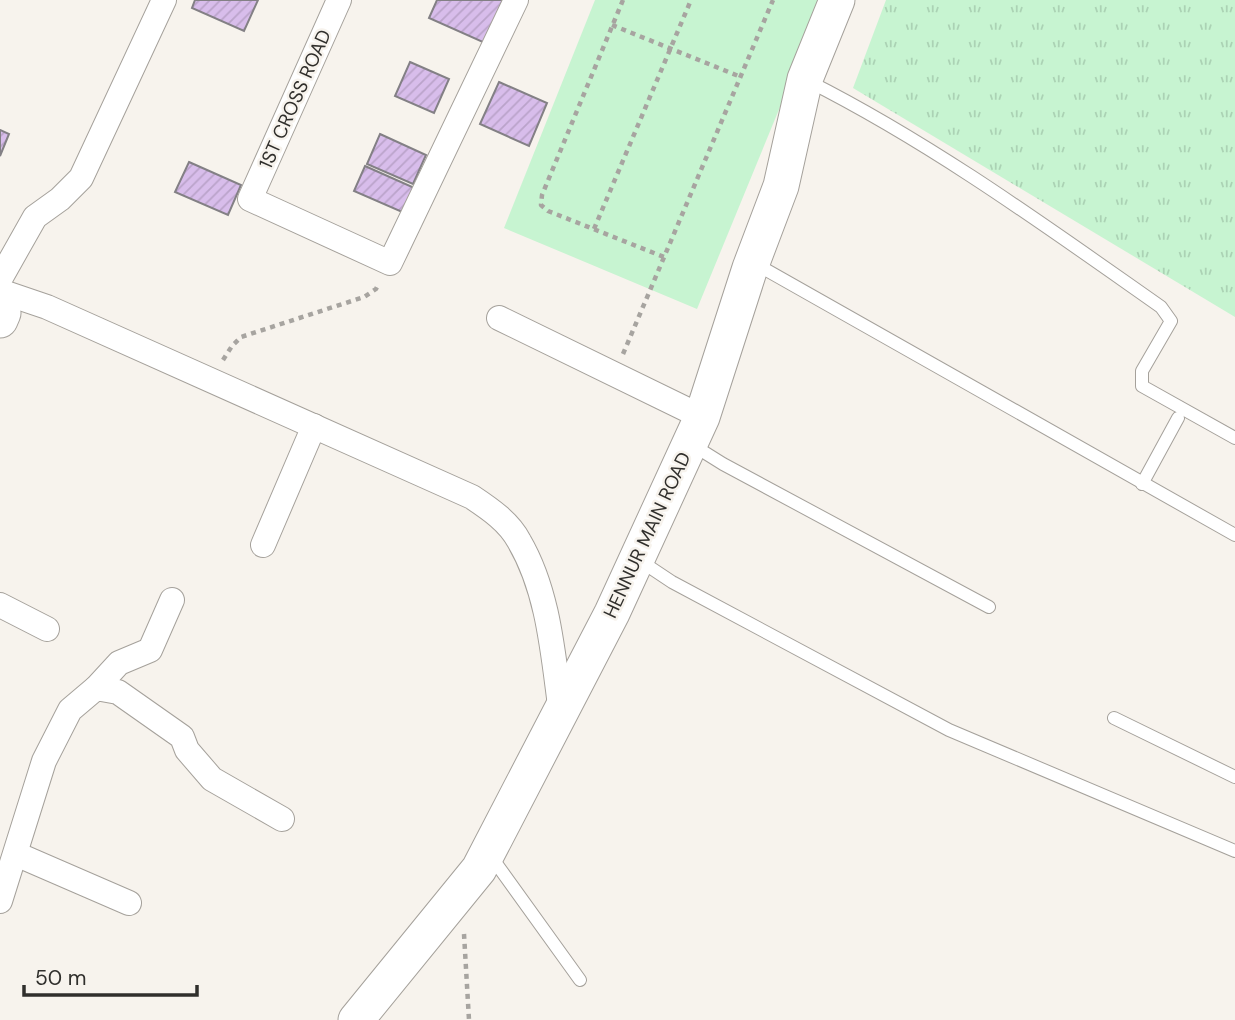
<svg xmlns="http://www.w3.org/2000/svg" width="1235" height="1020" viewBox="0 0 1235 1020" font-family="'DM Sans',sans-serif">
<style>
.grass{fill:url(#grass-tufts)}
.park{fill:#c7f4d1}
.building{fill:url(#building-hatch);stroke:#838085;stroke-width:2}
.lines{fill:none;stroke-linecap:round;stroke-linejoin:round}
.lane-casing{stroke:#a5a19b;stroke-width:14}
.street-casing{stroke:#a5a19b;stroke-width:26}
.secondary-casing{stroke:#a5a19b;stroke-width:37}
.path{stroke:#a7a4a0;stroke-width:4.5;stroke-dasharray:5 5;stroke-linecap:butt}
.lane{stroke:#fff;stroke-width:12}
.street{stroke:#fff;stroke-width:24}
.secondary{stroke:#fff;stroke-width:35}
.labels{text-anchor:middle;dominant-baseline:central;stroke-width:5;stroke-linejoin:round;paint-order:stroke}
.street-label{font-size:19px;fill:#302f2c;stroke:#f7f3ed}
</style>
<defs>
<pattern id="grass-tufts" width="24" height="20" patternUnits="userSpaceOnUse" patternTransform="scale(1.75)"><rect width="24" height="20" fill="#c7f4d1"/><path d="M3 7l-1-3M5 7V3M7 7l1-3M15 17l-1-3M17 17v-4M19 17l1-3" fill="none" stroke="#abd2b4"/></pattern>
<pattern id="building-hatch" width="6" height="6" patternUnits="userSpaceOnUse" patternTransform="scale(1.75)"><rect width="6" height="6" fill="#d8bdeb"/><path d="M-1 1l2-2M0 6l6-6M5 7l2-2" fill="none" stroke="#baa3ca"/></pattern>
</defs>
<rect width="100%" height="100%" fill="#f7f3ed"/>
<path class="grass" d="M886 0H1235V317L853 88Z"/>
<path class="park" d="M595 0H824L697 309 504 228Z"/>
<g class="building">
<path d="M195 0H258L244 31 192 8Z"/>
<path d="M437 0H503L485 43 429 18Z"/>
<path d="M410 62 449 79 434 113 395 96Z"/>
<path d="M499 82 547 103 529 146 480 124Z"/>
<path d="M0 130 9 134 0 156Z"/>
<path d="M380 134 426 155 413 184 367 164Z"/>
<path d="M189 162 241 185 228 215 175 192Z"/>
<path d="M365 166 419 190 409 215 354 191Z"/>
</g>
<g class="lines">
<defs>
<g id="lane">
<path d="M808 81C933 144 1047 227 1161 307L1171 321 1142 371V386L1235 438"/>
<path d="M754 263 1235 535"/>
<path d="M691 444 723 464 989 607"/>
<path d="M1142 484 1178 418"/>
<path d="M639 560 672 582 949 730 1235 851"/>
<path d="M1114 718 1235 777"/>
<path d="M490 855 580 980"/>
</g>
<g id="street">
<path d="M339 0 250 199 390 263 516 0"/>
<path d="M0 279 35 217 60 199 81 178 164 0"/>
<path d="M0 291 47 307 472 497C490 509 509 522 519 541 549 592 553 655 561 713"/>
<path d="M499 318 702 417"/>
<path d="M263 545 314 426"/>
<path d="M0 605 47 629"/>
<path d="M96 688 119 663 150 650 172 600"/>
<path d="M16 854 129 903"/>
<path d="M0 901 44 761 70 710 96 688 118 692 182 737 187 750 212 779 282 819"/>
</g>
<g id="secondary">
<path d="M0 305 3 313 0 320"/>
<path d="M356 1020 479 869 612 613 702 417 750 268 781 186 805 79 837 0"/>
</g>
</defs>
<use href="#lane" class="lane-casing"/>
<use href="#street" class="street-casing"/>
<use href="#secondary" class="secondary-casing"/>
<g class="path">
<path d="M623 0 542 195 541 205 548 211 664 257"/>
<path d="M612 25 741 77"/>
<path d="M594 229 691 0"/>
<path d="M623 354 773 0"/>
<path d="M223 360 232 346 241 337 364 297 376 289 379 283"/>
<path d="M464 934 469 1020"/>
</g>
<use href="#lane" class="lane"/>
<use href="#street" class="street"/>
<use href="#secondary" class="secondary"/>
</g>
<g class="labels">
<g class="street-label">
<text transform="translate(295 99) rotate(-66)">1ST CROSS ROAD</text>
<text transform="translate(647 535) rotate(-65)">HENNUR MAIN ROAD</text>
</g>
</g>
<path d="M24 985v10h173v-10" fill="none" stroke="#302f2c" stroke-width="3.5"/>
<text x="35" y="985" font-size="21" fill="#302f2c" stroke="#f7f3ed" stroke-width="5" paint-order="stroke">50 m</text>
</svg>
